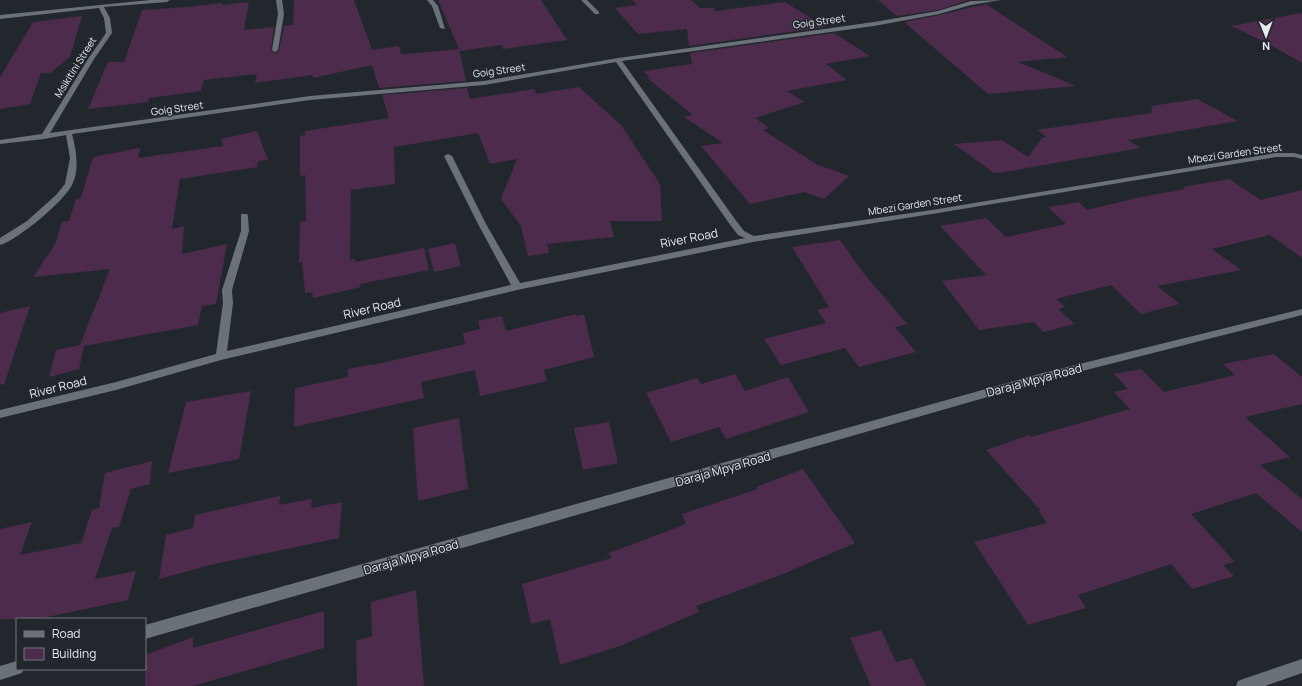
<svg xmlns="http://www.w3.org/2000/svg" width="1302" height="686" viewBox="0 0 1302 686" font-family="Manrope,sans-serif">
<style>
.building{fill:#4c2b4d}
.lines{fill:none;stroke-linecap:round;stroke-linejoin:round}
.minor{fill:#6b7179;fill-rule:evenodd}
.labels{text-anchor:middle;dominant-baseline:central;stroke-width:3;stroke-linejoin:round;paint-order:stroke}
.far-street-label{font-size:10px;fill:#e7eaef;stroke:#22272e}
.street-label{font-size:12px;fill:#e7eaef;stroke:#22272e}
</style>
<rect width="100%" height="100%" fill="#22272e"/>
<g class="building">
<path d="M294 0H354L372 50 399 46 401 54H407L459 49 438 0H541L567 40 503 49 501 45 460 51 459 49 466 81 379 88 372 65 313 78 312 75 255 83 257 74 204 80 201 91 149 98 148 102 88 109 108 62H124L142 10 188 7 222 3V5L249 2 244 30 274 27 271 50 276 53 279 50 284 26 293 25Z"/>
<path d="M632 0H691L700 8H714L715 11 785 2 825 27 689 46 687 29 638 34 615 8 637 5Z"/>
<path d="M878 0H969L938 10 897 16Z"/>
<path d="M986 4 1067 57 1018 62 1076 86 988 94 904 22 939 15Z"/>
<path d="M1302 13V63L1265 42 1231 26Z"/>
<path d="M82 16 70 57 50 73H41L30 104 0 109V77L33 22Z"/>
<path d="M834 33 870 56 826 64 847 80 787 91 805 102 755 118 769 128 763 130 816 164 849 176 824 199 804 192 750 204 701 146 723 143 684 117 693 115 646 77H650L643 71 692 64 690 53Z"/>
<path d="M579 87 621 125 660 184 662 221H610L614 237 547 244 549 253 528 256 521 226 501 199 517 159 490 164 478 133 394 147 395 184 351 190 350 260 355 259 356 262 424 248 429 270 360 284 361 287 313 298 312 292 305 293 302 262 299 263 300 222 306 221 305 175 300 176V136L305 135V131L389 118 382 95 467 88 470 99 534 89 536 94Z"/>
<path d="M1197 99 1238 121 1128 140 1140 148 999 173H994L954 144 1002 140 1028 157 1042 138 1047 137 1037 130 1152 113 1151 106Z"/>
<path d="M257 131 268 160 258 161 257 167 180 179 172 229 184 226 182 254 227 244 216 304 202 306 198 325 84 346 79 369 49 377 56 350 80 345 110 269 33 277 55 244 62 222 69 221 76 199 81 198 93 157 140 148 138 158 223 146 221 139Z"/>
<path d="M1229 179 1261 200 1302 190V258L1270 235 1212 249 1241 270 1157 286 1180 304 1141 314 1111 285 1056 299 1065 307 1058 309 1075 324 1043 332 1034 322 979 330 942 281 986 275 940 226 986 218 1006 237 1066 224 1048 207 1079 202 1087 210 1141 197 1185 189 1182 187Z"/>
<path d="M840 240 861 270 907 324 895 327 916 352 859 367 845 348 781 365 764 339 826 323 817 310 829 307 792 247Z"/>
<path d="M455 243 461 266 434 272 428 249Z"/>
<path d="M30 306 4 385 0 384V313Z"/>
<path d="M576 314 577 316 584 314 594 357 544 370 547 381 480 396 475 370 421 382 424 398 294 427 295 388 348 377V369L373 364V365L465 344 463 333 480 329 478 321 502 316 506 331Z"/>
<path d="M1274 354 1302 377V404L1245 417 1290 457 1260 465 1302 499V532L1256 493 1191 514 1235 562 1223 565 1234 576 1192 589 1171 564 1078 595 1086 608 1028 625 974 542 1047 523 1038 511H1041L986 450 1029 435 1031 437 1130 409 1114 392 1128 389 1114 374 1141 369 1164 392 1235 375 1223 364Z"/>
<path d="M735 374 745 391 788 377 809 412 726 439 719 427 671 442 646 393 697 378 701 384Z"/>
<path d="M251 391 239 459 168 473 186 402Z"/>
<path d="M459 418 468 489 418 501 413 428Z"/>
<path d="M609 422 618 463 583 470 574 428Z"/>
<path d="M152 461 150 484 131 489 119 527 112 528 95 579 136 571 128 600 38 619H0V529L32 522 20 555 81 543 92 510 99 508 105 473Z"/>
<path d="M803 469 855 543 783 574 696 606 699 612 620 646 560 665 550 619 531 624 522 584 611 558 609 553 686 524 682 514 758 489 756 487Z"/>
<path d="M280 496 279 505 312 499 311 508 342 502 339 538 210 565 159 579 166 535 193 528 195 515Z"/>
<path d="M416 590 424 686H357L356 641 372 636 371 602Z"/>
<path d="M324 611V648L193 686H145V655L193 637V648Z"/>
<path d="M881 630 896 662 912 658 926 686H871L850 638Z"/>
</g>
<g class="lines">
<g class="minor">
<path d="M150 0H170L167 2 104 7 110 18 112 33 94 59 50 133 310 96 484 81 618 58 874 22 938 11 971 1 1001 0 971 5 939 14 874 26 622 61 737 222 744 231 754 236 932 210 1276 153H1294L1302 155V159L1294 157H1276L932 214 753 242 517 290 221 360 116 390 0 418V410L116 382 216 354 223 303 222 290 241 231V214H247L248 216 249 231 232 290 233 303 227 351 511 285 478 224 444 156 448 154 452 156 486 224 520 283 745 238 738 235 731 226 616 62 484 85 310 100 72 134C76 149 80 169 72 185 64 201 18 240 0 245V238L27 221 56 195 65 184 70 158 66 135 44 139 0 144V140L42 134 88 59 106 33 104 18 99 8 0 19V15Z"/>
<path d="M276 0H282L284 14 278 50 275 52 272 50 278 14Z"/>
<path d="M427 0H433L438 6 445 29 440 28 432 6Z"/>
<path d="M581 0H587L599 12V14H595Z"/>
<path d="M1302 309V315L1043 381 145 639V625L1043 373Z"/>
<path d="M1302 659V673L1265 686H1236L1238 681 1243 679Z"/>
<path d="M17 661V669H24L22 673 0 680V666Z"/>
</g>
</g>
<g class="labels">
<g class="far-street-label">
<text transform="translate(819 21) rotate(-8)">Goig Street</text>
<text transform="translate(75 67) rotate(-58)">Msikitini Street</text>
<text transform="translate(499 70) rotate(-8)">Goig Street</text>
<text transform="translate(177 108) rotate(-8)">Goig Street</text>
<text transform="translate(1235 153) rotate(-8)">Mbezi Garden Street</text>
<text transform="translate(915 204) rotate(-9)">Mbezi Garden Street</text>
</g>
<g class="street-label">
<text transform="translate(689 238) rotate(-11)">River Road</text>
<text transform="translate(372 308) rotate(-13)">River Road</text>
<text transform="translate(1034 380) rotate(-15)">Daraja Mpya Road</text>
<text transform="translate(58 387) rotate(-14)">River Road</text>
<text transform="translate(723 469) rotate(-16)">Daraja Mpya Road</text>
<text transform="translate(411 557) rotate(-16)">Daraja Mpya Road</text>
</g>
</g>
<rect x="16" y="618" width="130" height="52" fill="#22272e" stroke="#71757b"/>
<rect x="24" y="631" width="20" height="6" fill="#6b7179" stroke="#71757b"/>
<text x="52" y="638" font-size="12" fill="#e7eaef">Road</text>
<rect x="24" y="648" width="20" height="12" fill="#4c2b4d" stroke="#71757b"/>
<text x="52" y="658" font-size="12" fill="#e7eaef">Building</text>
<g transform="translate(1266 36) rotate(179)" stroke="#22272e" stroke-width="3" paint-order="stroke">
<path d="M0-3L7 15L0 10L-7 15Z" fill="#e7eaef"/>
<text y="-6" font-size="11" font-weight="bold" text-anchor="middle" fill="#e7eaef">N</text>
</g>
</svg>
